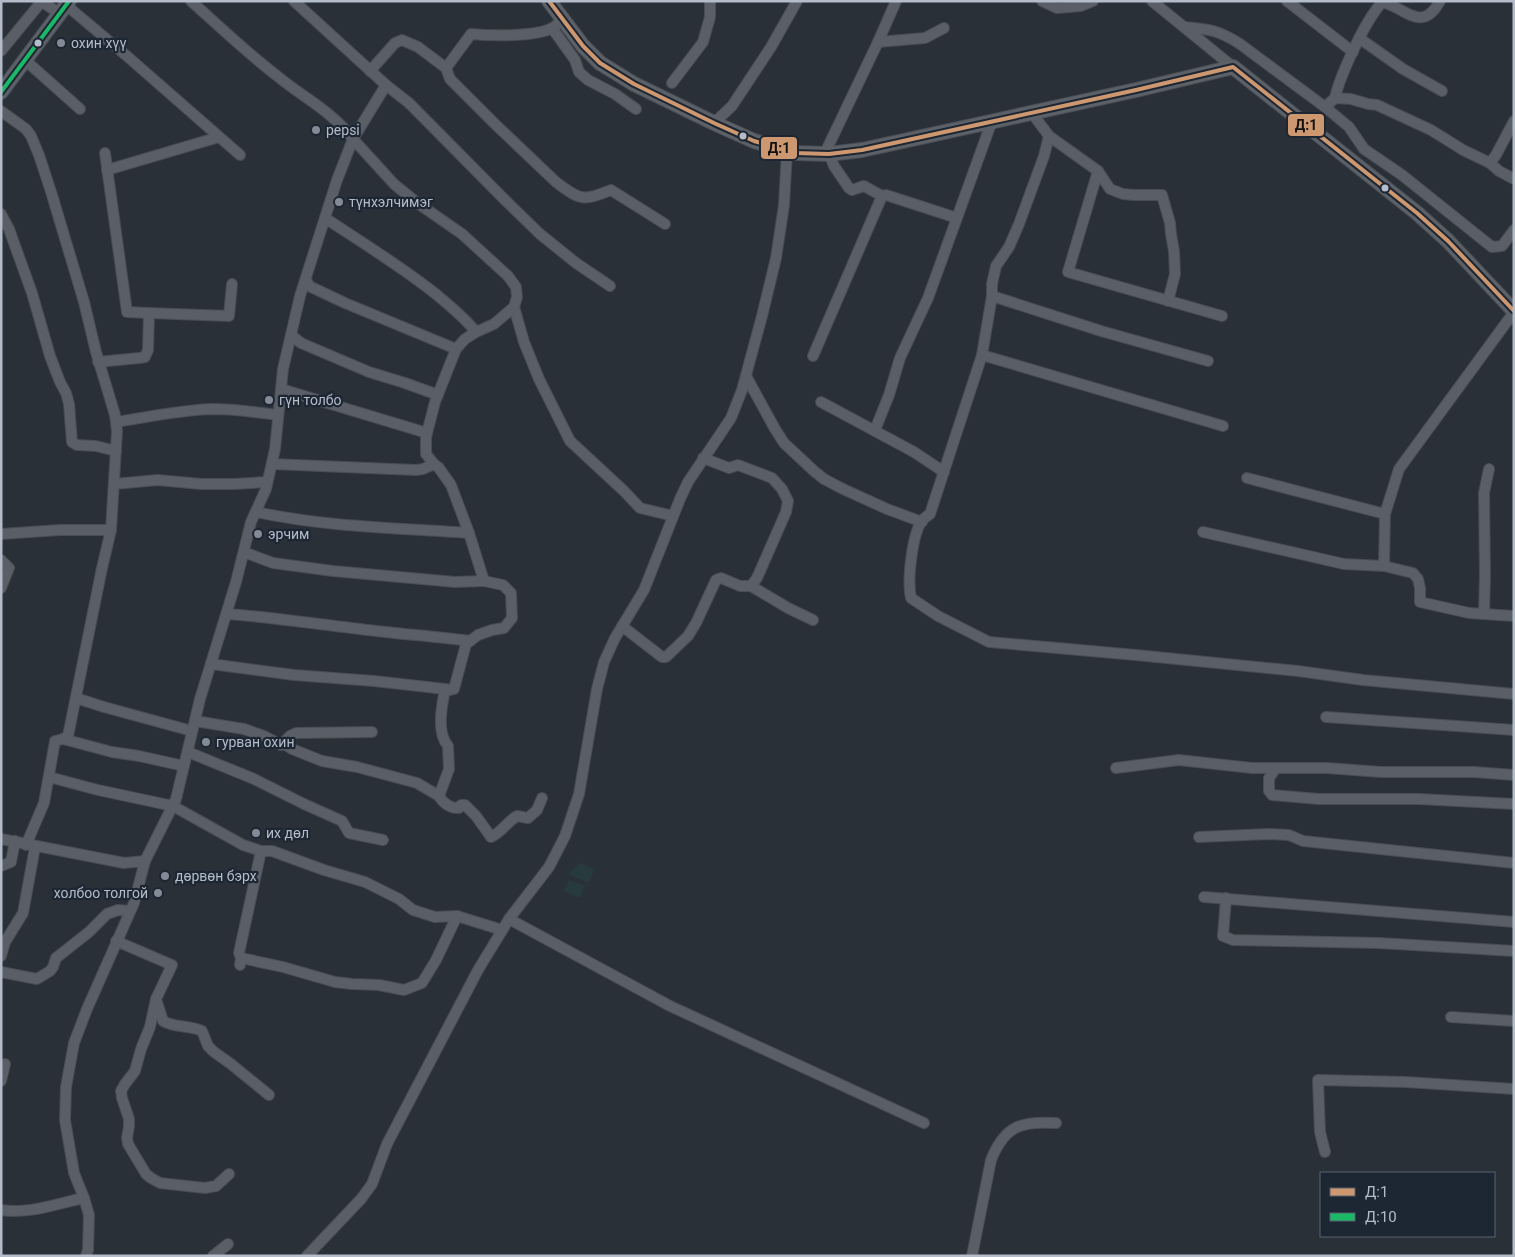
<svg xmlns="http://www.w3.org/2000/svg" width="1515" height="1257" viewBox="0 0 1515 1257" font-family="Roboto,sans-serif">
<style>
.green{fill:#273a3e}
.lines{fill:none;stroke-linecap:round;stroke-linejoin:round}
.minor-casing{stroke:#484c53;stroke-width:12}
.major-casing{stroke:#484c55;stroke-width:16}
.minor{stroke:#5a5e66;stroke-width:10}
.major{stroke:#5c6168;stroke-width:14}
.bus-1-casing{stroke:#1d2633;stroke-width:8}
.bus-2-casing{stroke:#1d2633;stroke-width:8}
.bus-1{stroke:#cd976f;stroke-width:4}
.bus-2{stroke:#1ab867;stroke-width:4}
.bus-dot{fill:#b4bcc9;stroke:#1d2633;stroke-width:2}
.poi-dot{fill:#848b96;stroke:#1d2633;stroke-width:2}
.labels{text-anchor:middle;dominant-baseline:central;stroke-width:4.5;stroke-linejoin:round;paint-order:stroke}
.poi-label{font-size:14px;fill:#b4bcc9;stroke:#1d2633;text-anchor:start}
.line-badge{stroke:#1d2633;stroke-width:2}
.pale-badge-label{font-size:14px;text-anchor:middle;font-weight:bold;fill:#111}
</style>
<rect width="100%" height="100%" fill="#2a3038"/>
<g class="green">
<path d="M580 863 595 869 588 883 568 874Z"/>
<path d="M569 880 585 886 580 898 564 891Z"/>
</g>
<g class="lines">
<defs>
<g id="minor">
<path d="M41 1 60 14"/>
<path d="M294 1 386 85 409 103 506 201 540 234 576 263 610 286"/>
<path d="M1042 1 1057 8 1081 6 1093 1"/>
<path d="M1152 1 1233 67"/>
<path d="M1287 1 1353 52"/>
<path d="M66 5 128 57 240 155"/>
<path d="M1184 27C1208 29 1219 30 1240 44L1325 107 1349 127 1364 149 1402 175 1492 247 1502 246 1514 230"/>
<path d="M552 28 575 60 579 72 588 80 615 94 636 109"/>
<path d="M1359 38 1403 69 1442 91"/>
<path d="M878 42 925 38 944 28"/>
<path d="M1 51 42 1"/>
<path d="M25 60 80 109"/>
<path d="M446 68 471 34C489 36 539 37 554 27 557 25 560 21 563 19"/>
<path d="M370 71 395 43 402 40 418 47 446 68 450 79 496 125 556 182C581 201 583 201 611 190L665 224"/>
<path d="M672 83 703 42 710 17V1"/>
<path d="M386 85 353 139 394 184 416 202 462 234 508 276 516 287 517 297 514 307 524 342 539 379 570 441 624 491 640 508 673 516"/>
<path d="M1335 98C1338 83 1344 71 1350 57 1359 38 1368 19 1382 2 1406 8 1422 34 1440 1"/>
<path d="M1325 107 1335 98 1351 99 1368 104 1377 105 1431 130 1463 150 1490 163 1496 155 1514 121"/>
<path d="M1 111 26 129 31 136 39 155 52 195 84 302 96 352 115 415 117 431 111 530 102 568 68 736 63 739 55 741 44 803 26 845"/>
<path d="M1032 113 1049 136 1098 171 1110 189 1123 194 1134 195H1162L1170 223 1171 234 1174 251 1175 274 1168 301"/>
<path d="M714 123 732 106 771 47 797 1"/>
<path d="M1049 136 1044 156 1019 224 1009 247 996 266 992 284V296L982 355 930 514C927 516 923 519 921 522 912 537 907 581 911 598L938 616 989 642 1136 655 1298 671 1363 680 1514 694"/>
<path d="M829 154 834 166 849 188 852 190 864 186 882 196"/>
<path d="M824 155 878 42 896 1"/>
<path d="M1490 163 1499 171 1514 179"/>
<path d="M107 170 219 137"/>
<path d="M1098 171 1068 272 1222 316"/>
<path d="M1 214 9 229 32 293 50 356 60 382 66 393 69 404 72 442 77 445 96 446 116 451"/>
<path d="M325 218C363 243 402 267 437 295 451 307 465 318 476 332L494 324 514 307"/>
<path d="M306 279 309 286 345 303 456 349"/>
<path d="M992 296 1101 331 1208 361"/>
<path d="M149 313 229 316 232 284"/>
<path d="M291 335 301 343 369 372 405 383 438 395"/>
<path d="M982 355 1223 426"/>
<path d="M813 356 882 196 886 195 957 218"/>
<path d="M98 362 139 358 145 357 148 350 149 313 127 312 105 153"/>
<path d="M746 376 775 429 784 443 814 471 824 479 843 489 887 509 922 522"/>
<path d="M281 389 427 433"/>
<path d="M821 402 914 452 944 472"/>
<path d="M116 422C148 417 180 410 213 409 235 409 256 412 278 415"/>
<path d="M875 430 889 395 900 358 928 298 992 121"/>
<path d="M272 464 416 470 423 469 434 464"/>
<path d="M1247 478 1385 514"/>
<path d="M114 484 158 480 201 484H234L267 482"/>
<path d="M256 512C326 527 398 528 469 533"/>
<path d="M1203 532 1344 564 1384 566 1413 573 1418 579 1420 588V602L1469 613 1514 616"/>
<path d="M1 534 60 530H111"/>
<path d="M244 552 273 563 333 571 455 582 484 581"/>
<path d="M1 560 9 568 1 588"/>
<path d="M1384 566 1385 514 1399 469 1514 312"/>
<path d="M751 586 788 608 813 620"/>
<path d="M227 614C271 617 315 624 360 629 396 634 433 636 470 641"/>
<path d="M1484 614 1485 575 1484 493 1489 469"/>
<path d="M622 626 662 657H666L688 636 696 623 716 580 721 578 740 586H751L757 578 786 512 788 501 782 489 772 478 738 465 729 468 703 458"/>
<path d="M211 664 294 675 374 681 445 689"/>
<path d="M76 698 104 707 192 731"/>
<path d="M1326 717 1514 730"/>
<path d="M195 721 244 729 264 736 281 745H286L292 749 322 761 357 767 417 783 439 796 449 769 448 746C436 732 442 706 445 689L450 690 454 689 466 644 478 635 492 630 504 628 512 618 511 593 503 585 484 581 469 533 451 485 439 468 434 464 426 454V437L435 402 456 349 465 339 476 332"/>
<path d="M63 739 112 752 139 756 184 766"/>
<path d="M281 745 290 736 296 733 372 732"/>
<path d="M188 752 254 779 304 804 342 821 349 833 383 840"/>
<path d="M1116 768 1179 760 1252 768H1327L1381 772H1474L1514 775"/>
<path d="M1276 768 1269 778V791L1272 795 1319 799H1419L1514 804"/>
<path d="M49 777 98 790 173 806 243 845 261 851H272L324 870 365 882 399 899 413 910 435 917 457 916 502 930"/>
<path d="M439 796C443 803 451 809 459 808L461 805H465L476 816 491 837C501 833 507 822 517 816L528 818 537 810 542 798"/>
<path d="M1199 837 1268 834 1289 835 1303 841 1514 863"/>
<path d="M1 839 124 863 145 861"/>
<path d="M1 866 11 862 15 841"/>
<path d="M1204 897 1514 922"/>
<path d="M1226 898 1223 936 1233 940 1379 943 1514 951"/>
<path d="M509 919 670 1006 924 1123"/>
<path d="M116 941 172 965 156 999 163 1021C175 1028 189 1025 202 1031L208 1046 214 1052 231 1064 269 1095"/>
<path d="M1 956 5 942 23 913 35 847"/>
<path d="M241 958 283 967 335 982 352 984 379 985 404 990 422 983 436 960 457 916"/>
<path d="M240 965 241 958 239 953 261 851"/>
<path d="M1 972 37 979 50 971 53 967 56 958 89 932 107 914 118 910 130 911"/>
<path d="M156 999 150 1027 141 1049 135 1071 125 1084 121 1091 122 1098 129 1119V1126L127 1138 128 1144 146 1174 151 1178 160 1183 205 1188 216 1186 229 1174"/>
<path d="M1451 1017 1514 1021"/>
<path d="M1 1081 5 1064"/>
<path d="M1325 1152 1320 1132 1318 1080 1406 1082 1514 1089"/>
<path d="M1 1210C31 1214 55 1204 84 1198"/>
<path d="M86 1256 88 1250 89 1215 84 1198 74 1173 65 1120 66 1087 74 1043 87 1009 134 903 145 861 176 799 200 699 236 582 251 522 266 489 275 449 283 369 300 296 337 180 353 139C332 111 302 97 276 75 246 52 219 26 191 1"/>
<path d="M213 1256 228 1244"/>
<path d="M307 1256 361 1199 372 1184 387 1144 478 970 509 919 549 867 565 836 579 794 597 689 604 662 615 638 644 590 680 499 688 482 731 418 742 390 762 316 776 258 784 205 787 151"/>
<path d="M972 1256 991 1160C1005 1125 1022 1121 1056 1123"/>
</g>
<g id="major">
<path d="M549 1 583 46 600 63 634 84 714 123 754 141 795 153 829 154 862 150 1136 90 1233 67 1417 213 1448 241 1514 311"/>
<path d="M1 92 69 1"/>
</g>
</defs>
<use href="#minor" class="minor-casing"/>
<use href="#major" class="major-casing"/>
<use href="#minor" class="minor"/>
<use href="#major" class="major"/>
<defs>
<path id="bus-1" d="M549 1 583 46 600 63 634 84 714 123 754 141 795 153 829 154 862 150 1136 90 1233 67 1417 213 1448 241 1514 311"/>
<path id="bus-2" d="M1 92 69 1"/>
</defs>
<use href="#bus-1" class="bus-1-casing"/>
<use href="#bus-2" class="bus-2-casing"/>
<use href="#bus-1" class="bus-1"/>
<use href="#bus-2" class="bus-2"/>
</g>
<g class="bus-dot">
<circle cx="38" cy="43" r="4.5"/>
<circle cx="743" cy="136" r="4.5"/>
<circle cx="1385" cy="188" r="4.5"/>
</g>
<g class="poi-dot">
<circle cx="61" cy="43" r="5"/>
<circle cx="316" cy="130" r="5"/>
<circle cx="339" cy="202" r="5"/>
<circle cx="269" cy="400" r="5"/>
<circle cx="258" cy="534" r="5"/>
<circle cx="206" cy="742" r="5"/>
<circle cx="256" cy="833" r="5"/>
<circle cx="165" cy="876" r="5"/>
<circle cx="158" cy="893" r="5"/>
</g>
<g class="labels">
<g class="poi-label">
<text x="71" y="43">охин хүү</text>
<text x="326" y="130">pepsi</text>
<text x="349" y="202">түнхэлчимэг</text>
<text x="279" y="400">гүн толбо</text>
<text x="268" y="534">эрчим</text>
<text x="216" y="742">гурван охин</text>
<text x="266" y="833">их дөл</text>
<text x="175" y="876">дөрвөн бэрх</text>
<text x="148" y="893" text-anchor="end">холбоо толгой</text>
</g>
</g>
<g class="line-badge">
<rect x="1287" y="113" width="38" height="24" rx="5" fill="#cd976f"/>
<rect x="760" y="136" width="38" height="24" rx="5" fill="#cd976f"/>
</g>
<g class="pale-badge-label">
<text x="1306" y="130">Д:1</text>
<text x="779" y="153">Д:1</text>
</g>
<rect width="1515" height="1257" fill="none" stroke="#b4bcc9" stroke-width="5"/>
<rect x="1320" y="1172" width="175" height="65" fill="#1d2633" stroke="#59626f"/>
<rect x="1330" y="1188" width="25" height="8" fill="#cd976f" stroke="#59626f"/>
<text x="1365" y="1197" font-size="15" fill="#b4bcc9">Д:1</text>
<rect x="1330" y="1213" width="25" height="8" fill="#1ab867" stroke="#59626f"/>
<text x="1365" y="1222" font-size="15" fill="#b4bcc9">Д:10</text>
</svg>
